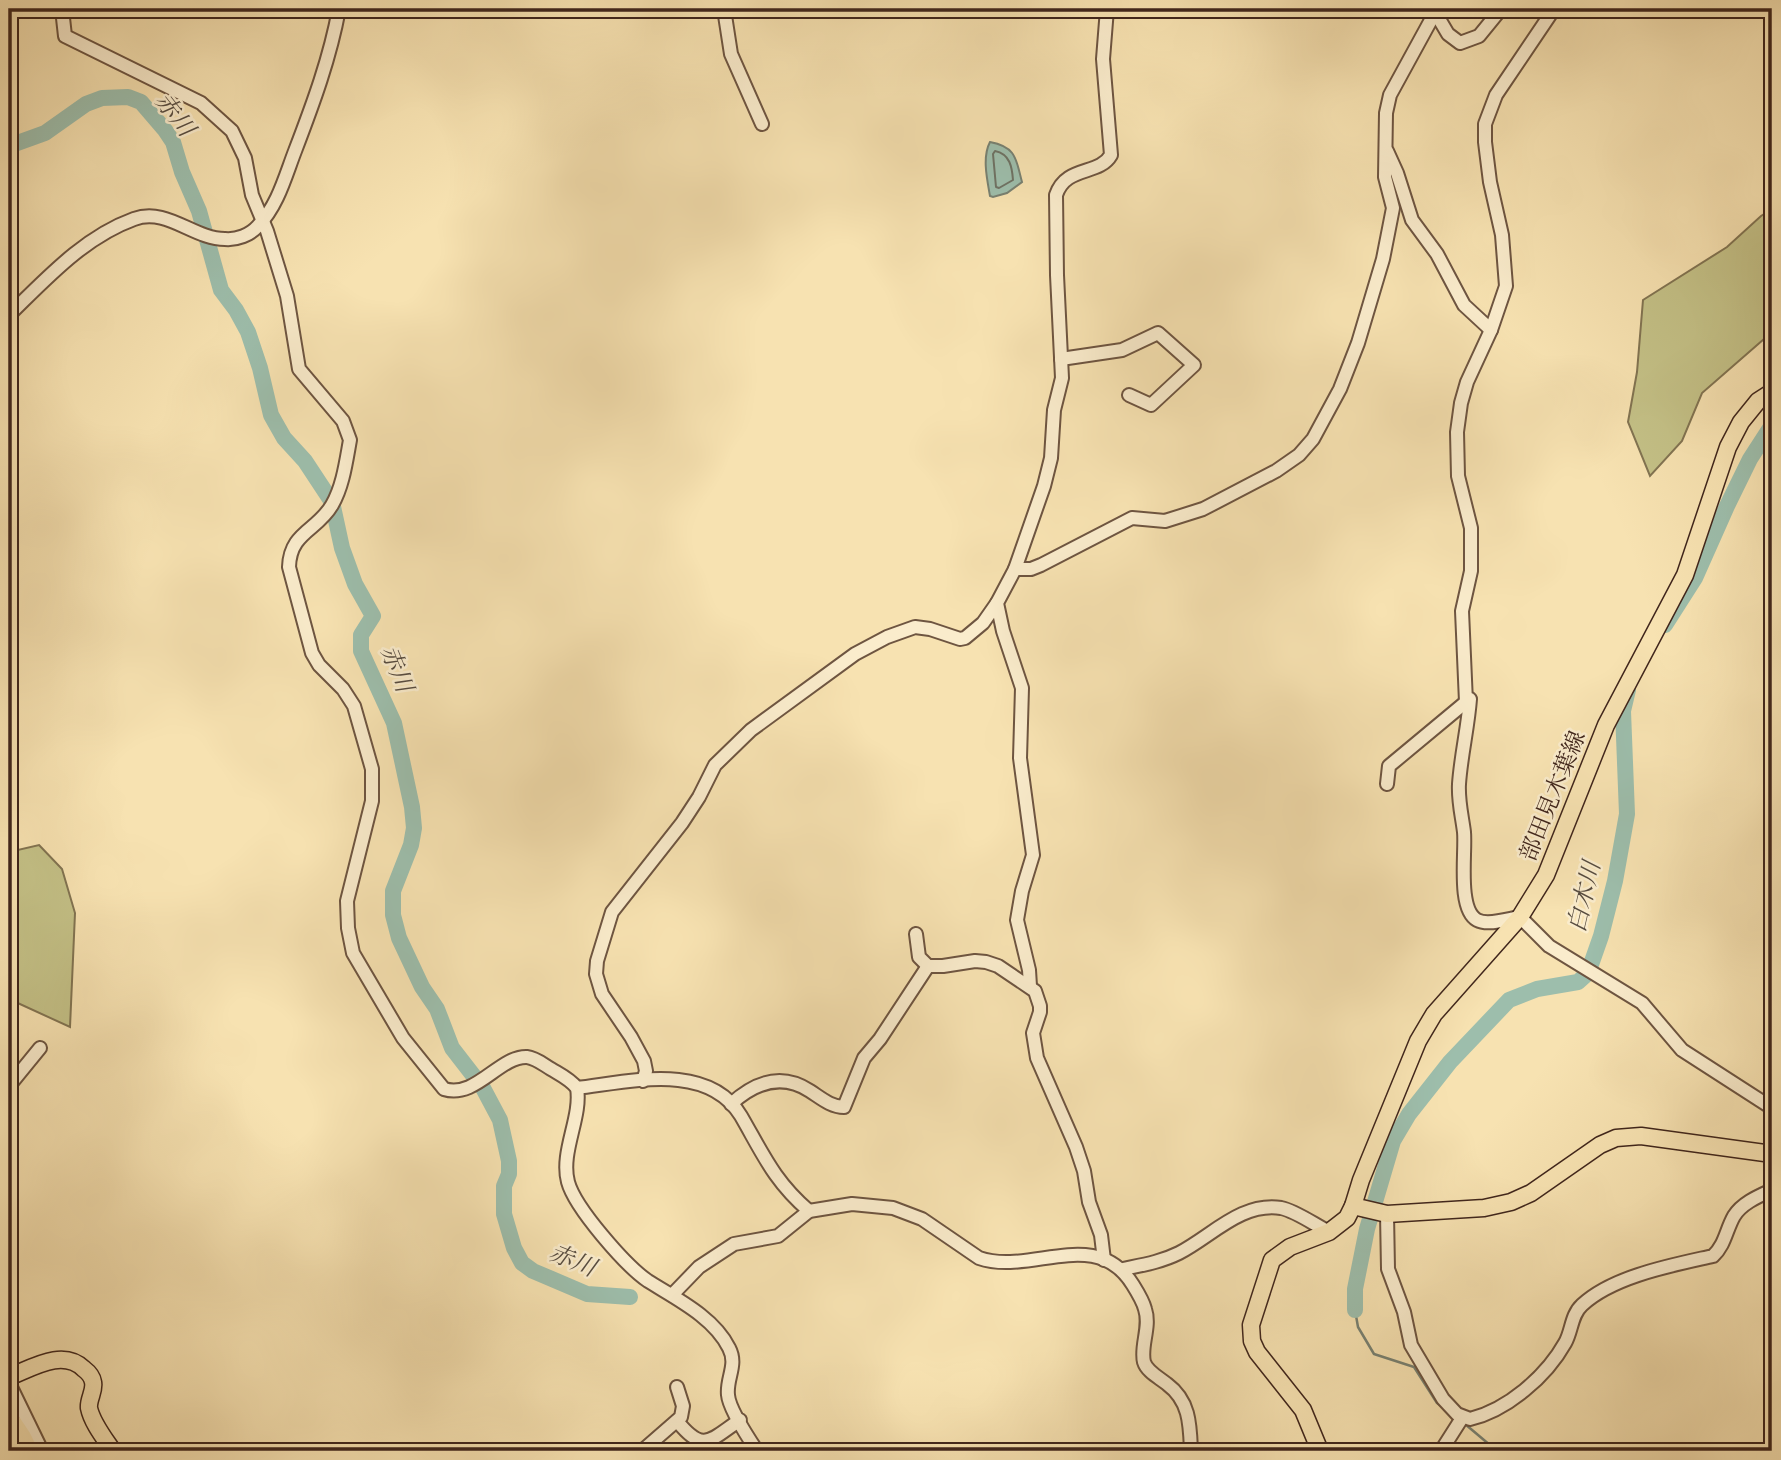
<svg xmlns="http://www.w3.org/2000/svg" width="1781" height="1460" viewBox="0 0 1781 1460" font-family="'Libre Bodoni','Noto Serif JP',serif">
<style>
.green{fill:#c4c187;stroke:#827452;stroke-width:2}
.water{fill:#9dbeac;stroke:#788172;stroke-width:2}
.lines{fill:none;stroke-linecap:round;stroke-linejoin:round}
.shore{stroke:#6e7264;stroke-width:2}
.stream{stroke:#788172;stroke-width:2.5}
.river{stroke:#9dbeac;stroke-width:16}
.minor-casing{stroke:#6e5541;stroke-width:16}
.major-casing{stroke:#40261c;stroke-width:19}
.minor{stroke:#faeccc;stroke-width:12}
.major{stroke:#f7e2b1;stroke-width:16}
.labels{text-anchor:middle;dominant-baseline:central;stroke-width:5;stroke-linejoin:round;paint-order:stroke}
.street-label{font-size:23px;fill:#40261c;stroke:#faeccc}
.water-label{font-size:24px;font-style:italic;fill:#574c40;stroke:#faeccc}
</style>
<rect width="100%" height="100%" fill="#f7e2b1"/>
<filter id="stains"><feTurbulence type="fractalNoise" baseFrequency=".00286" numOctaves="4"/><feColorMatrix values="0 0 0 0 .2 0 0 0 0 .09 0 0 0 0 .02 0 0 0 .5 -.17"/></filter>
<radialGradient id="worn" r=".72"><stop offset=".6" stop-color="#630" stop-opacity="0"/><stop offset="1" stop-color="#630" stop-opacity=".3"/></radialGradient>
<g class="green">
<path d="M1772 209V332L1702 393 1682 441 1650 476 1628 422 1637 372 1643 300 1727 247 1761 216Z"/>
<path d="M39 845 62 869 75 913 70 1027 9 999V852Z"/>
</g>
<path class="water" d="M990 142C1017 147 1016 160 1022 182L1007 193 993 197 990 196C987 179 982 157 990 142Z"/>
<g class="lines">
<path class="shore" d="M995 151C1010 154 1012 167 1013 180L999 188 996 187 993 154Z"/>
<g class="stream">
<path d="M1355 1310 1358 1327 1374 1354 1414 1367 1437 1403 1443 1407"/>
<path d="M1465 1424 1497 1451"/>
</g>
<g class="river">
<path d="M9 146 45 133 86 104 102 98 128 97 141 102 165 130 173 142 182 172 199 211 221 290 236 310 248 332 260 368 271 415 284 438 305 461 332 502 342 548 355 584 373 616 361 635V651L394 723 412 807 414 828 411 845 393 891V915L399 938 422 987 437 1009 452 1048 483 1088 500 1120 509 1161V1174L504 1186V1214L514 1248 522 1263 533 1271 587 1294 630 1297"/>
<path d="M1665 625 1695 578 1727 506 1750 459 1772 425"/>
<path d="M1355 1310V1289L1367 1229 1393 1141 1409 1114 1450 1062 1509 1000 1537 989 1578 982 1588 973 1601 936 1615 881 1627 814 1623 711 1628 690"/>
</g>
<defs>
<g id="minor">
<path d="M62 9 65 36 201 103 232 131 245 158 252 195 267 231 287 296 299 369 343 421 350 440C346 462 343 486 332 505 317 531 290 532 289 567L312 653 319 665 343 689 354 706 372 769V801L347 901 348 928 353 953 403 1038 444 1089C476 1099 499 1056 527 1057 536 1058 544 1065 551 1069 561 1075 570 1079 577 1088 582 1117 560 1152 568 1182 575 1208 626 1266 648 1281 675 1298 714 1317 729 1348 738 1365 726 1378 728 1395 729 1408 749 1439 757 1451"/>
<path d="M724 9 731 54 762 124"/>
<path d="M1435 9V12L1448 34 1460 43 1479 36 1501 9"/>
<path d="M1387 151 1397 173 1412 220 1437 254 1464 305 1491 330"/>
<path d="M9 315C46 279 84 237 134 219 167 207 193 239 225 239 237 240 250 235 258 226 278 205 285 177 295 151 313 104 330 58 339 9"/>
<path d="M1061 359 1122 350 1158 333 1194 365 1151 405 1129 395"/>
<path d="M1015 569H1031L1041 565 1132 518 1165 521 1203 509 1276 471 1299 455 1313 439 1340 389 1358 343 1383 259 1393 208 1385 177 1386 113 1390 95 1437 9"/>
<path d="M1466 702 1462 611 1471 571V528L1458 476 1457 432 1461 403 1467 382 1491 330 1506 286 1502 235 1490 182 1485 142V124L1496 95 1554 9"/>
<path d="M1466 702 1470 699C1468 727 1461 755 1459 784 1458 801 1462 816 1464 832 1466 852 1457 909 1477 920 1488 926 1508 919 1520 917L1549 946 1642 1003 1682 1050 1772 1108"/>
<path d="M1387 784 1389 766 1466 702"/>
<path d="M916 934 919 957 928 966H943L975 961 986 962 998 966 1035 991 1040 1006V1012L1033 1033 1037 1058 1076 1147 1084 1171 1089 1202 1101 1235 1104 1260"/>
<path d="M1030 986 1029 970 1017 920 1022 891 1033 855 1020 758 1022 688 1003 631 997 603 1015 569 1044 486 1051 458 1054 410 1062 378 1057 275 1056 195C1066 165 1099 176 1111 155L1103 59 1107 9"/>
<path d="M643 1081 646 1071 644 1061 631 1037 602 994 596 974 597 961 612 912 682 823 699 797 715 765 751 730 855 654 887 637 915 627 930 629 960 639 965 638 983 623 997 603"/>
<path d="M9 1086 40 1048"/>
<path d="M577 1088C629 1082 708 1061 741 1116 763 1154 774 1181 809 1211"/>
<path d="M731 1104C754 1083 781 1072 810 1091 821 1098 831 1107 844 1107L864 1058 880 1039 928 966"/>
<path d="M1387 1214 1388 1269 1404 1312 1411 1345 1443 1399 1457 1414 1470 1419C1507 1410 1546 1377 1565 1343 1572 1331 1571 1315 1582 1305 1613 1276 1673 1265 1713 1256 1725 1245 1726 1230 1734 1216 1742 1203 1759 1196 1772 1190"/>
<path d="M1123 1269C1142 1265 1161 1262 1179 1253 1212 1236 1241 1202 1281 1208 1296 1211 1315 1225 1329 1232"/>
<path d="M672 1295 699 1267 734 1244 778 1236 809 1211 852 1204 893 1208 922 1219 979 1258C1031 1276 1096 1225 1133 1285 1138 1293 1143 1301 1145 1309 1151 1327 1140 1346 1144 1362 1147 1372 1160 1378 1167 1384 1190 1401 1190 1425 1191 1451"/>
<path d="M9 1383 42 1451"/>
<path d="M677 1421C704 1454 710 1440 740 1420"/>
<path d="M642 1451 681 1417 683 1406 677 1387"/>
<path d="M1441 1451 1462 1418"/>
</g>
<g id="major">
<path d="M1353 1206 1387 1214 1484 1208 1511 1202 1531 1193 1600 1145 1616 1138 1641 1136 1772 1154"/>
<path d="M9 1377C32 1368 63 1348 84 1369 88 1372 92 1376 93 1382 95 1391 88 1399 89 1408 92 1423 105 1439 113 1451"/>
<path d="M9 1416 23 1437 30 1451"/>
<path d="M1320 1451 1303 1410 1257 1352 1252 1341 1251 1325 1272 1260 1290 1247 1329 1232 1347 1218 1353 1206 1361 1180 1418 1041 1434 1014 1520 917 1546 875 1606 725 1685 575 1728 447 1741 422 1758 401 1772 392"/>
</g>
</defs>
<use href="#minor" class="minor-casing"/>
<use href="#major" class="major-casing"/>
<use href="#minor" class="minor"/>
<use href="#major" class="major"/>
</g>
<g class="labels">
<g class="street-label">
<text transform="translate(1553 796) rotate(-68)">部田見木葉線</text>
</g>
<g class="water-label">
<text transform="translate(174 115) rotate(52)">赤川</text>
<text transform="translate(396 669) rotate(68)">赤川</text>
<text transform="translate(1585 897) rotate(-77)">白木川</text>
<text transform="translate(572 1261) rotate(22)">赤川</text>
</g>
</g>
<rect width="1781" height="1460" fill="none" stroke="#f7e2b1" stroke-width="35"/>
<rect x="10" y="10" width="1760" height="1439" fill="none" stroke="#40261c" stroke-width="3.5"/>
<rect x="18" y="18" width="1746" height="1425" fill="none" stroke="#40261c" stroke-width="2"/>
<rect width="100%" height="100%" filter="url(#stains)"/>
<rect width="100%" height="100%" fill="url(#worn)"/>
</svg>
